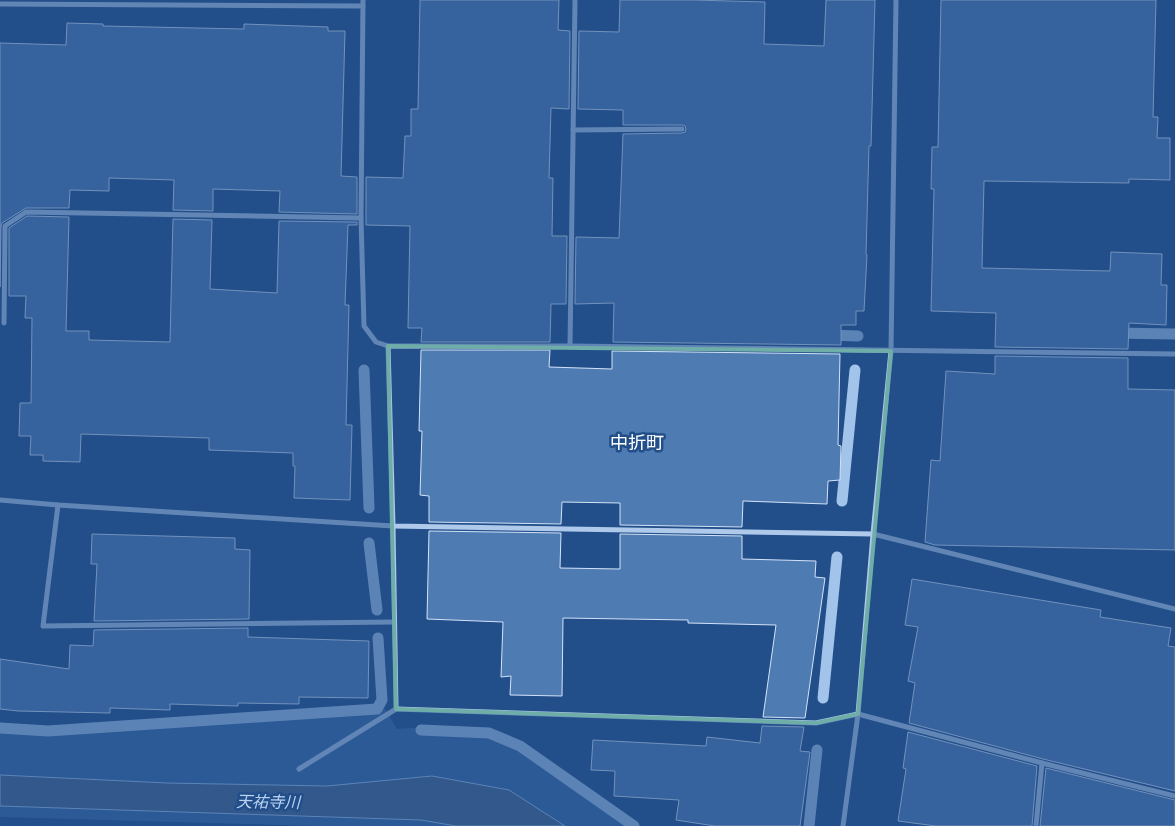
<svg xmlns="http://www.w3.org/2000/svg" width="1175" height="826" viewBox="0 0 1175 826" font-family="Karla,'Noto Sans JP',sans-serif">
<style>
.green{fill:#3669a7}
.water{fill:#45658f;stroke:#a2c4eb}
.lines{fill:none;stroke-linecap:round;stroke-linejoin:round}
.stream{stroke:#a2c4eb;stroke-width:11}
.building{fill:#4f7bb3;stroke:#d3e3f8}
.street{stroke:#aec9ea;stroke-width:5}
.marked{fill:none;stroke:#6fada8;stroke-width:4;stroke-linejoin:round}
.labels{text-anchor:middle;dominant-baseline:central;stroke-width:5;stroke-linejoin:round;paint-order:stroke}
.water-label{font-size:16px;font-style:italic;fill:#bad3f2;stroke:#224f8a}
.quarter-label{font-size:18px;fill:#fff;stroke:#224f8a}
</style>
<rect width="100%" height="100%" fill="#224f8a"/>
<g class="green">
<path d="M385 709 397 729 423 727 489 730 520 743 639 826H565L509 790 432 776 327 786 167 783 0 775V723L49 726Z"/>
<path d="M0 806 421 820 456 826H316L0 817Z"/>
</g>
<path class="water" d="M0 775 167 783 327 786 432 776 509 790 565 826H456L421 820 0 806Z"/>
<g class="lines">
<g class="stream">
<path d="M1114 333 1175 334"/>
<path d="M827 335 858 336"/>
<path d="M364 370 369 508"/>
<path d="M842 501 855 370"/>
<path d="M369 543 377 610"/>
<path d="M823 698 837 557"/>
<path d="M0 728 48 731 377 709 382 700 378 638"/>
<path d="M421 730 489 733 520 746 634 826"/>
<path d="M809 826 817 750"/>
</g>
</g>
<g class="building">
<path d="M420 0H559L558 30 570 31 569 109 551 108 549 178H553L552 236H567L566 304H551L550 342H421L422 328H408L410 226 366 225V177L403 178 405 136H411V109H418Z"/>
<path d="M620 0H693L765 2 764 44 824 46 826 0H875L871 146H869L866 254 867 255 864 311H856V325H841V345L613 342 614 303 575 304 576 237 619 238 623 134 682 133 685 132 686 129 685 126 682 125H623V110L578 109 579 31 619 32Z"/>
<path d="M941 0H1156L1153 117H1158L1157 138H1170V180L1129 179V183L984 181 982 268 1110 271 1111 252 1162 254 1161 285H1167L1166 325 1129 323 1128 349 995 347 996 313 931 311 934 189H931L932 147H938Z"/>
<path d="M67 23 103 24V26L244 29V24L328 27V31H345L341 176 357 177V214L279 212 280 191 213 189V211L173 210 174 180 109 178V191L70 190 69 208H26L2 223 1 226 0 287V43L66 45Z"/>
<path d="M27 216 69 217 66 331H89V340L170 342 173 219 212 220 210 289 277 293 279 221 357 222V225H348L345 305H349L346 425H352L350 500 294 498 295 466H293V453L209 450V438L81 434 80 462 43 461V455H30L31 436H19L20 403H31L32 318H25L26 296H9V228Z"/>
<path d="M421 350H550L549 367 612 369V351L840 354 838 445 841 446 840 480 828 481 827 504 743 501 742 527 620 525V503L562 502 561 524 429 522V496L420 495 422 431H419Z"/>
<path d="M995 356 1128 358V389L1175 390V550L935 545 925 542 931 460 940 461 946 371 995 374Z"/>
<path d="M429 531 561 533 560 568 620 569V534L742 536V559L816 561 815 577 825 578 805 718 763 717 776 625 688 623V620L563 618 562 696 510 695 511 676 501 677 503 622 427 619Z"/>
<path d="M92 534 235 538V549L250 550 249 619 94 621 97 564H91Z"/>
<path d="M912 579 1101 610 1100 617 1171 628 1168 646 1175 647V791L1043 759 909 723 915 683 908 681 918 627 905 625Z"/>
<path d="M248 628V637L369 641 368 698 299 697V704L238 703V706L170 704V710L110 708V713L18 711 0 709V659L69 669 70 645 93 646 94 630Z"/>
<path d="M762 726 804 727 800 751 810 752 800 826H715L676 820 679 800 614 796 615 771 591 770 593 740 706 746 707 737 760 743Z"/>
<path d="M908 732 1037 766 1032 826H936L898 821 906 769 903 768Z"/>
<path d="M1046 768 1175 800V826H1040Z"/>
</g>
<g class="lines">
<g class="street">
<path d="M363 0 361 218 364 326 376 342 388 346 393 526 396 709"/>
<path d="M0 4 363 6"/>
<path d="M573 130 682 129"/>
<path d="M4 323 5 226 26 212 361 218"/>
<path d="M388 346H570L1175 354"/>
<path d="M570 346 575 0"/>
<path d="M0 500 58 505 393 526 873 534 1175 609"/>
<path d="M58 505 43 626 394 622"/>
<path d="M299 769 396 709 816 723 858 714 1042 763 1175 796"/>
<path d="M843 826 858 714 873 534 891 351 896 0"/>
<path d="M1036 826 1042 763"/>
</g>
</g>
<path d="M0 0H1175V826H0ZM388 346 891 351 858 714 816 723 396 709Z" fill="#224f8a" fill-opacity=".55" fill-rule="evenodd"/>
<path class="marked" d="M388 346 891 351 858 714 816 723 396 709Z"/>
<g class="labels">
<g class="water-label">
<text transform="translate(268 802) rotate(1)">天祐寺川</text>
</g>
<g class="quarter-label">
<text x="637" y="443">中折町</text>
</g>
</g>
</svg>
